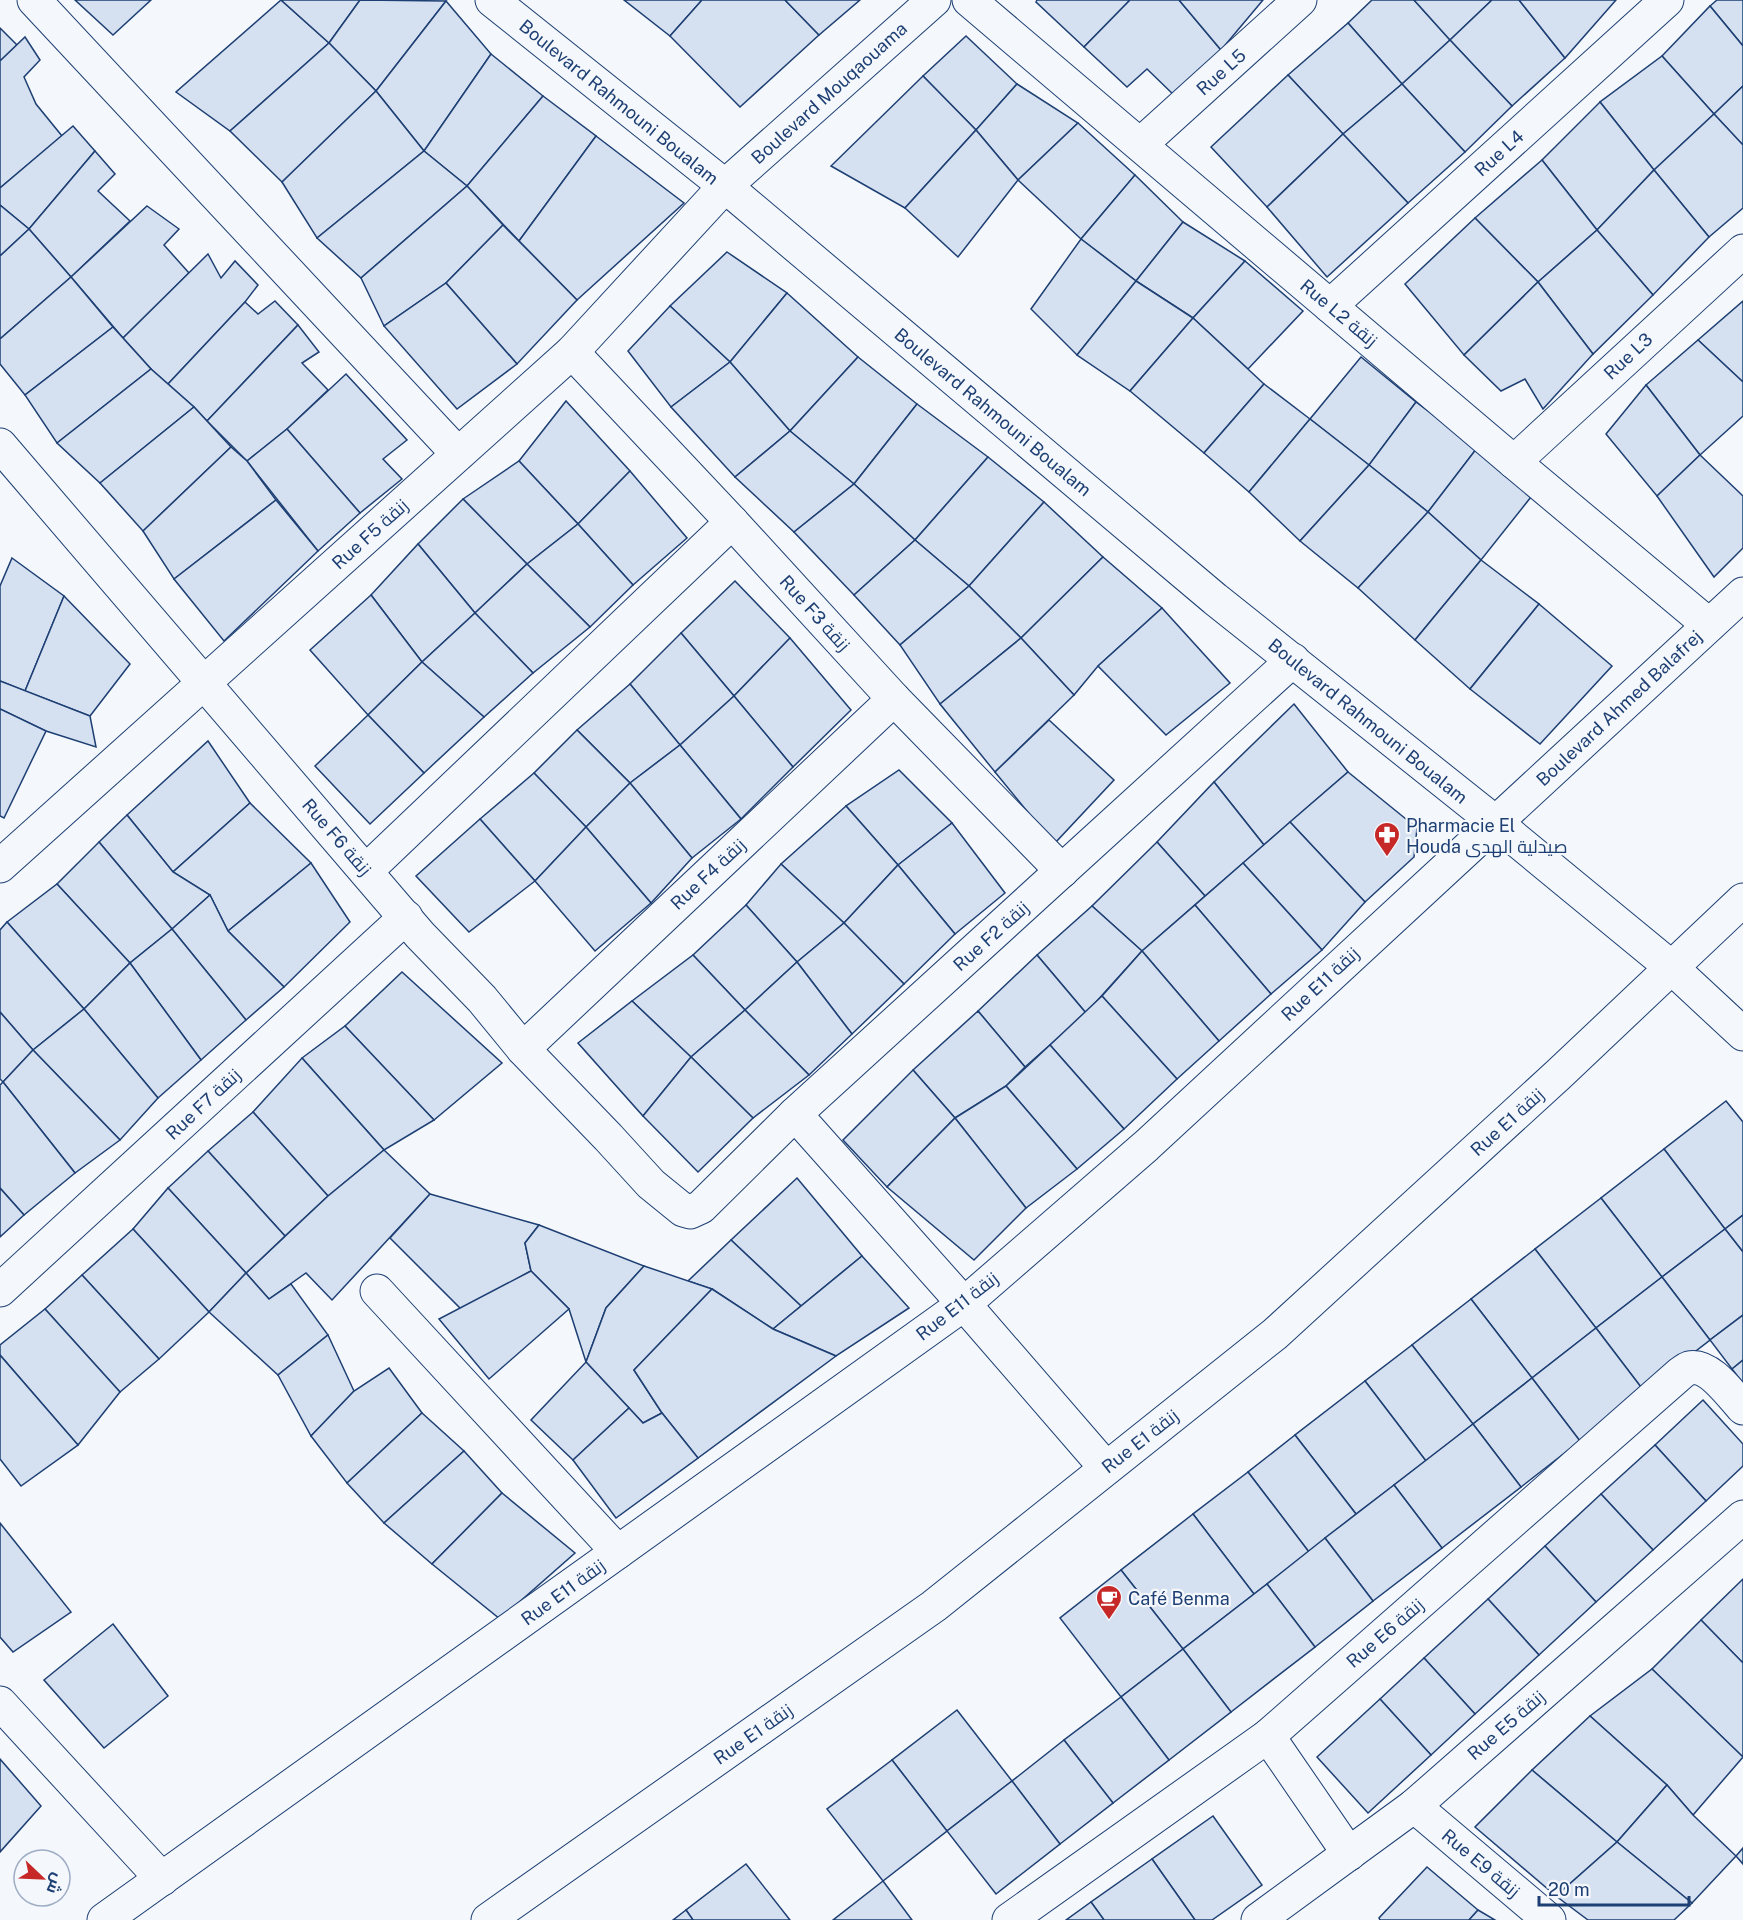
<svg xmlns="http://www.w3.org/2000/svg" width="1743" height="1920" viewBox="0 0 1743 1920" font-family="'Public Sans',Cairo,sans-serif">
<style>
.building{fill:#d5e0f0;stroke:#1d3f73;stroke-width:1.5}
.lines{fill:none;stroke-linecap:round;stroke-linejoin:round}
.minor-casing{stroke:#1d3f73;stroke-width:35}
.minor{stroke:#f4f7fb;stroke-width:33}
.labels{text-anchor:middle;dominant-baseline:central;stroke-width:4.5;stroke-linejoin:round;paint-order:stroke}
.street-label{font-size:18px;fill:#1d3f73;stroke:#f4f7fb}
.poi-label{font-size:18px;fill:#1d3f73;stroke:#f4f7fb;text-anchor:start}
</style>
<rect width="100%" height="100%" fill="#f4f7fb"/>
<g class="building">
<path d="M75 0H151L113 35Z"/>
<path d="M281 0 329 43 230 131 176 92Z"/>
<path d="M281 0H360L329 43Z"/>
<path d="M360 0 446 1 376 91 329 43Z"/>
<path d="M624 0H702L670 36Z"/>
<path d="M702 0H785L819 35 740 107 670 36Z"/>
<path d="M785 0H860L819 35Z"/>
<path d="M1037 0H1130L1084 47 1036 2Z"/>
<path d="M1130 0H1179L1221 50 1179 100 1147 69 1127 87 1084 47Z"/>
<path d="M1179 0H1263L1221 50Z"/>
<path d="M1372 0H1414L1450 40 1402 84 1348 23Z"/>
<path d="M1414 0H1492L1450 40Z"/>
<path d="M1492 0H1519L1565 58 1512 106 1450 40Z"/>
<path d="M1519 0H1616L1565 58Z"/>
<path d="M1717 0H1743V46L1710 6Z"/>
<path d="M446 1 491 54 424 151 376 91Z"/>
<path d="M1710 6 1743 46V86L1714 114 1662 56Z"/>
<path d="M1348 23 1402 84 1343 134 1288 75Z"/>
<path d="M0 28 17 45 0 61Z"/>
<path d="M966 36 1017 84 976 130 923 76Z"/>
<path d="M25 37 40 60 24 77 36 104 62 136 0 188V61Z"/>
<path d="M1450 40 1512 106 1465 152 1402 84Z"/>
<path d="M329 43 376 91 282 182 230 131Z"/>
<path d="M491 54 543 96 467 186 424 151Z"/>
<path d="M1662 56 1714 114 1654 170 1600 102Z"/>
<path d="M1288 75 1343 134 1267 207 1211 147Z"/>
<path d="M923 76 976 130 905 208 831 166Z"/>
<path d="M1017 84 1078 123 1018 180 976 130Z"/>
<path d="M1402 84 1465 152 1408 203 1343 134Z"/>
<path d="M1743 86V145L1714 114Z"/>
<path d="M376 91 424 151 317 238 282 182Z"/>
<path d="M543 96 596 136 519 241 467 186Z"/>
<path d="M1600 102 1654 170 1597 230 1542 160Z"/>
<path d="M1714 114 1743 145V208L1709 237 1654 170Z"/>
<path d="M1078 123 1135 175 1081 239 1018 180Z"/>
<path d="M73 126 95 151 29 229 0 205V188Z"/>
<path d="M976 130 1018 180 958 257 905 208Z"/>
<path d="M1343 134 1408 203 1327 277 1267 207Z"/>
<path d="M596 136 684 203 577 300 519 241Z"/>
<path d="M95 151 115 174 98 191 130 221 71 277 29 229Z"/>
<path d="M424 151 467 186 361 278 317 238Z"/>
<path d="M1542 160 1597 230 1538 282 1475 218Z"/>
<path d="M1654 170 1709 237 1653 295 1597 230Z"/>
<path d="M1135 175 1183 222 1136 281 1081 239Z"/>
<path d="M467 186 503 225 446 283 384 326 361 278Z"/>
<path d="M0 205 29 229 0 256Z"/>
<path d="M147 206 179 229 164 245 189 273 123 338 71 277Z"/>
<path d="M1475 218 1538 282 1464 355 1405 284Z"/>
<path d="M1183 222 1245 261 1193 318 1136 281Z"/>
<path d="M503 225 577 300 517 364 446 283Z"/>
<path d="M29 229 71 277 0 339V256Z"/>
<path d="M1597 230 1653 295 1593 354 1538 282Z"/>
<path d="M1081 239 1136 281 1077 355 1031 309Z"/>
<path d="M727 252 787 293 730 362 670 306Z"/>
<path d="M208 254 221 278 235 261 258 285 245 302 168 384 151 369 123 338Z"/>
<path d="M1245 261 1303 311 1248 369 1193 318Z"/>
<path d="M71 277 113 327 25 395 0 364V339Z"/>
<path d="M1136 281 1193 318 1130 391 1077 355Z"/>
<path d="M1538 282 1593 354 1543 409 1525 379 1501 391 1464 355Z"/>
<path d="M446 283 517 364 457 409 384 326Z"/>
<path d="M787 293 858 357 790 431 730 362Z"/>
<path d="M275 301 298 325 207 421 194 407 168 384 245 302 258 314Z"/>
<path d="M1743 301V382L1698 340Z"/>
<path d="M670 306 730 362 671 407 628 351Z"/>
<path d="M1193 318 1264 384 1204 453 1130 391Z"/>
<path d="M298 325 319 352 302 363 328 390 287 429 247 461 207 421Z"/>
<path d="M113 327 151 369 57 443 25 395Z"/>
<path d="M1698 340 1743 382V416L1700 455 1646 385Z"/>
<path d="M858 357 917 404 854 484 790 431Z"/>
<path d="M1361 357 1416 402 1369 465 1310 419Z"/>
<path d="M730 362 790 431 735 477 671 407Z"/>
<path d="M151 369 194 407 100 483 57 443Z"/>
<path d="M346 374 407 440 383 459 402 479 360 513 287 429Z"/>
<path d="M1264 384 1310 419 1249 492 1204 453Z"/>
<path d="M1646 385 1700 455 1657 496 1606 434Z"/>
<path d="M566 401 630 471 578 524 519 461Z"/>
<path d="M1416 402 1477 448 1428 512 1369 465Z"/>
<path d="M917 404 988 457 915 540 854 484Z"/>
<path d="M194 407 231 447 143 531 100 483Z"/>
<path d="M1310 419 1369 465 1300 541 1249 492Z"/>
<path d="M287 429 360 513 318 551 247 461Z"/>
<path d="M790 431 854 484 794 532 735 477Z"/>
<path d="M231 447 247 461 276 500 174 579 143 531Z"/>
<path d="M1477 448 1531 497 1481 560 1428 512Z"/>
<path d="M1700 455 1743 496V548L1714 577 1657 496Z"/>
<path d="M988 457 1044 502 969 586 915 540Z"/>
<path d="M519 461 578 524 527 564 463 499Z"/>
<path d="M1369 465 1428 512 1358 588 1300 541Z"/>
<path d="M630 471 687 538 633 585 578 524Z"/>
<path d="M854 484 915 540 854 595 794 532Z"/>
<path d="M463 499 527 564 475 613 418 544Z"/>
<path d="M276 500 318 551 224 641 174 579Z"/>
<path d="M1044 502 1103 557 1021 638 969 586Z"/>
<path d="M1428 512 1481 560 1415 640 1358 588Z"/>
<path d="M578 524 633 585 590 627 527 564Z"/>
<path d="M915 540 969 586 900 645 854 595Z"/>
<path d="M418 544 475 613 422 662 371 595Z"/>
<path d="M1103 557 1162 608 1098 666 1074 695 1021 638Z"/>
<path d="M12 558 64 596 25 691 0 681V586Z"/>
<path d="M1481 560 1539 604 1470 689 1415 640Z"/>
<path d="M527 564 590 627 533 673 475 613Z"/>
<path d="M735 581 790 638 734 696 681 633Z"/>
<path d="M969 586 1021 638 940 704 900 645Z"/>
<path d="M371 595 422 662 368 715 310 650Z"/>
<path d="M64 596 130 664 90 716 25 691Z"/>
<path d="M1539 604 1612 666 1540 744 1470 689Z"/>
<path d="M1162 608 1230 683 1166 735 1098 666Z"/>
<path d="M475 613 533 673 484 717 422 662Z"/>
<path d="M681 633 734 696 680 745 630 684Z"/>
<path d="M790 638 851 710 793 767 734 696Z"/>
<path d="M1021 638 1074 695 995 772 940 704Z"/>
<path d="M422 662 484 717 424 773 368 715Z"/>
<path d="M0 681 90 716 96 747 46 731 0 709Z"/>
<path d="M630 684 680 745 630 783 577 730Z"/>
<path d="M734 696 793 767 741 819 680 745Z"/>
<path d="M1294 704 1348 772 1264 845 1214 782Z"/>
<path d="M0 709 46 731 4 818 0 816Z"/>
<path d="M368 715 424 773 370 824 315 766Z"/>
<path d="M1049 720 1114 780 1054 844 995 772Z"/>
<path d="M577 730 630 783 586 827 534 773Z"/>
<path d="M208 741 250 803 173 872 127 815Z"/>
<path d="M680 745 741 819 692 858 630 783Z"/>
<path d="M899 770 952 823 898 865 846 806Z"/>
<path d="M1348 772 1417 828 1414 857 1365 902 1290 822Z"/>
<path d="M534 773 586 827 535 881 480 819Z"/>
<path d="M1214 782 1264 845 1205 896 1157 842Z"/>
<path d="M630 783 692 858 651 903 586 827Z"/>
<path d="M250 803 311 863 228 931 210 895 173 872Z"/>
<path d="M846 806 898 865 844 923 781 864Z"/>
<path d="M127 815 173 872 210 895 172 929 99 842Z"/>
<path d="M480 819 535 881 469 932 416 876Z"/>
<path d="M1290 822 1365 902 1322 950 1243 863Z"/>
<path d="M952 823 1005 893 955 934 898 865Z"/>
<path d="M586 827 651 903 595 951 535 881Z"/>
<path d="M99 842 172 929 130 963 57 884Z"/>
<path d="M1157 842 1205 896 1142 951 1092 906Z"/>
<path d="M311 863 350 922 284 987 228 931Z"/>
<path d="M1243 863 1322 950 1271 994 1195 905Z"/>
<path d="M781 864 844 923 797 962 746 905Z"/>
<path d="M898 865 955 934 904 984 844 923Z"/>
<path d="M57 884 130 963 84 1009 7 922Z"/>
<path d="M210 895 228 931 284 987 246 1020 172 929Z"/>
<path d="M746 905 797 962 745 1010 693 955Z"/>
<path d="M1195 905 1271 994 1219 1041 1142 951Z"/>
<path d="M1092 906 1142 951 1086 1013 1037 955Z"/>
<path d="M7 922 84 1009 33 1050 0 1012V930Z"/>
<path d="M844 923 904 984 852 1034 797 962Z"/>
<path d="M172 929 246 1020 201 1060 130 963Z"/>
<path d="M1142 951 1219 1041 1177 1079 1102 996Z"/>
<path d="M693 955 745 1010 691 1057 632 1001Z"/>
<path d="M1037 955 1086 1013 1025 1067 978 1011Z"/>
<path d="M797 962 852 1034 809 1075 745 1010Z"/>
<path d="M130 963 201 1060 158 1098 84 1009Z"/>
<path d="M402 972 502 1063 434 1120 345 1026Z"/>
<path d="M1102 996 1177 1079 1124 1129 1050 1045Z"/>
<path d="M632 1001 691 1057 643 1116 578 1043Z"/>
<path d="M84 1009 158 1098 120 1140 33 1050Z"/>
<path d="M745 1010 809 1075 753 1118 691 1057Z"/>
<path d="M978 1011 1025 1067 1006 1086 955 1118 913 1070Z"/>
<path d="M0 1012 33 1050 3 1082 0 1079Z"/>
<path d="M345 1026 434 1120 384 1150 302 1058Z"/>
<path d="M1050 1045 1124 1129 1077 1169 1006 1086Z"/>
<path d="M33 1050 120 1140 75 1173 3 1082Z"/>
<path d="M691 1057 753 1118 698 1172 643 1116Z"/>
<path d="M302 1058 384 1150 328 1196 253 1112Z"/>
<path d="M913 1070 955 1118 887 1187 843 1140Z"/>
<path d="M3 1082 75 1173 24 1215 0 1188V1085Z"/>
<path d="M1006 1086 1077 1169 1026 1208 955 1118Z"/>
<path d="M1726 1101 1743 1122V1215L1725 1229 1664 1149Z"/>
<path d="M253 1112 328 1196 285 1236 208 1151Z"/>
<path d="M955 1118 1026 1208 974 1260 887 1187Z"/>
<path d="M1664 1149 1725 1229 1662 1277 1601 1198Z"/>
<path d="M384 1150 430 1194 332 1300 306 1273 269 1299 246 1273 328 1196Z"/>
<path d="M208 1151 285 1236 246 1273 168 1188Z"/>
<path d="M797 1178 862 1256 801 1306 731 1240Z"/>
<path d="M0 1188 24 1215 0 1237Z"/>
<path d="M168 1188 246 1273 209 1312 133 1229Z"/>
<path d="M430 1194 539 1225 525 1243 531 1271 461 1309 390 1238Z"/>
<path d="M1601 1198 1662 1277 1596 1328 1535 1249Z"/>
<path d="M1743 1215V1252L1725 1229Z"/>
<path d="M539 1225 644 1266 606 1308 586 1362 569 1309 531 1271 525 1243Z"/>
<path d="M133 1229 209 1312 159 1359 82 1275Z"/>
<path d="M1725 1229 1743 1252V1315L1710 1340 1662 1277Z"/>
<path d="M731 1240 801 1306 773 1329 712 1289 688 1281Z"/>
<path d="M1535 1249 1596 1328 1532 1378 1471 1299Z"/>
<path d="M862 1256 909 1308 836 1356 773 1329Z"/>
<path d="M644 1266 712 1289 634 1370 662 1413 643 1423 586 1362 606 1308Z"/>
<path d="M531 1271 569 1309 489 1379 439 1319Z"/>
<path d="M246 1273 269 1299 291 1284 328 1335 278 1375 209 1312Z"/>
<path d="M82 1275 159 1359 120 1392 45 1309Z"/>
<path d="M1662 1277 1710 1340 1644 1391 1596 1328Z"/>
<path d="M712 1289 773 1329 836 1356 698 1458 662 1413 634 1370Z"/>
<path d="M1471 1299 1532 1378 1473 1424 1412 1345Z"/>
<path d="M45 1309 120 1392 78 1445 0 1355V1345Z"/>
<path d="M1743 1315V1360L1732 1369 1710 1340Z"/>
<path d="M1596 1328 1644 1391 1580 1441 1532 1378Z"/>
<path d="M328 1335 354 1391 311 1436 278 1375Z"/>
<path d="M1412 1345 1473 1424 1426 1461 1365 1381Z"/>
<path d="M0 1355 78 1445 21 1486 0 1459Z"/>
<path d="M1743 1360V1383L1732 1369Z"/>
<path d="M586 1362 629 1408 573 1460 531 1420Z"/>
<path d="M389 1368 422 1413 347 1483 311 1436 354 1391Z"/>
<path d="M1532 1378 1580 1441 1521 1487 1473 1424Z"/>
<path d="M1365 1381 1426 1461 1356 1514 1295 1435Z"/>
<path d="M1703 1400 1743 1444V1466L1706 1501 1655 1445Z"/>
<path d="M629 1408 643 1423 662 1413 698 1458 616 1518 573 1460Z"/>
<path d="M422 1413 464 1451 384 1523 347 1483Z"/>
<path d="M1473 1424 1521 1487 1442 1548 1394 1485Z"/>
<path d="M1295 1435 1356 1514 1309 1552 1248 1472Z"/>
<path d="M1655 1445 1706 1501 1653 1550 1601 1494Z"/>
<path d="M464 1451 502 1493 432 1564 384 1523Z"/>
<path d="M1248 1472 1309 1552 1254 1594 1193 1514Z"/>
<path d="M1394 1485 1442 1548 1373 1601 1325 1538Z"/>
<path d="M502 1493 575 1553 500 1619 432 1564Z"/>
<path d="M1601 1494 1653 1550 1596 1602 1545 1546Z"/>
<path d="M1193 1514 1254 1594 1183 1649 1121 1570Z"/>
<path d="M0 1523 71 1612 13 1652 0 1637Z"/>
<path d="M1325 1538 1373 1601 1315 1647 1267 1584Z"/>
<path d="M1545 1546 1596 1602 1539 1655 1488 1599Z"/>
<path d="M1121 1570 1183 1649 1121 1697 1060 1618Z"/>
<path d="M1743 1579V1663L1701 1620Z"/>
<path d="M1267 1584 1315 1647 1231 1712 1183 1649Z"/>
<path d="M1488 1599 1539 1655 1475 1714 1424 1658Z"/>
<path d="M1701 1620 1743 1663V1757L1652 1669Z"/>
<path d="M113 1624 168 1696 104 1748 44 1680Z"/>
<path d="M1183 1649 1231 1712 1169 1760 1121 1697Z"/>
<path d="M1424 1658 1475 1714 1431 1755 1380 1699Z"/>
<path d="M1652 1669 1743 1757 1693 1815 1667 1785 1590 1716Z"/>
<path d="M1121 1697 1169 1760 1113 1803 1064 1740Z"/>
<path d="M1380 1699 1431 1755 1368 1813 1317 1757Z"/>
<path d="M957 1710 1012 1781 947 1831 892 1760Z"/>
<path d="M1590 1716 1667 1785 1617 1842 1532 1770Z"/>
<path d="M1064 1740 1113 1803 1060 1844 1012 1781Z"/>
<path d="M0 1759 41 1806 0 1852Z"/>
<path d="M892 1760 947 1831 883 1881 827 1809Z"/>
<path d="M1532 1770 1617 1842 1556 1896 1475 1827Z"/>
<path d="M1012 1781 1060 1844 996 1894 947 1831Z"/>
<path d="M1667 1785 1693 1815 1736 1856 1692 1903 1617 1842Z"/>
<path d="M1213 1816 1262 1885 1212 1920H1195L1152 1859Z"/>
<path d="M1617 1842 1692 1903 1674 1920H1588L1556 1896Z"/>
<path d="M1743 1848V1864L1736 1856Z"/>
<path d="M1152 1859 1195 1920H1104L1091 1902Z"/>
<path d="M746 1864 790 1920H693L686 1910Z"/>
<path d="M1427 1867 1478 1910 1469 1920H1380L1379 1918Z"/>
<path d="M883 1881 912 1920H833Z"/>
<path d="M1091 1902 1104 1920H1066Z"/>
<path d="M686 1910 693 1920H673Z"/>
<path d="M1478 1910 1495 1920H1469Z"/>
</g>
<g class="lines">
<defs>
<g id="minor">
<path d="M34 0 458 454"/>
<path d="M492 0 725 186 1215 599 1496 823 1671 967 1743 1034"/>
<path d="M969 0 1514 462 1709 625"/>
<path d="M1141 144 1300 0"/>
<path d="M1330 306 1667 0"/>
<path d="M572 352 732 522 894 699 1062 871"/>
<path d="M0 445 420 935 482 999 523 1049 608 1137 651 1184 683 1210 690 1212 701 1207 795 1114 1293 660"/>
<path d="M1514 462 1743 251"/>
<path d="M0 866 572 352 725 186 934 0"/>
<path d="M366 871 732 522"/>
<path d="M523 1049 894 699"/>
<path d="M795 1114 964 1304 1106 1468"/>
<path d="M0 1290 406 917"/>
<path d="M377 1291 618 1552"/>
<path d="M0 1703 162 1879"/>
<path d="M1268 1736 1349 1854"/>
<path d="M1414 1806 1549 1920"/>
<path d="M104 1920 964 1304 1146 1146 1743 594"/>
<path d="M488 1920 934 1606 1275 1334 1559 1074 1743 900"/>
<path d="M1009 1920 1268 1736 1681 1373C1684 1371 1686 1369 1689 1368 1709 1363 1731 1395 1743 1408"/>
<path d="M1258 1920 1414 1806 1743 1517"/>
</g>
</defs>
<use href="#minor" class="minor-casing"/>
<use href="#minor" class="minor"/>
</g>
<defs>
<symbol id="pharmacy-pin" viewBox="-11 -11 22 30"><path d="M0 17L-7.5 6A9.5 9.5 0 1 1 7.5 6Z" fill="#c62828" stroke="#f4f7fb"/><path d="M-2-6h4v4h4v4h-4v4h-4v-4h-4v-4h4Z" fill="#fff"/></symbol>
<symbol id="cafe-pin" viewBox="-11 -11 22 30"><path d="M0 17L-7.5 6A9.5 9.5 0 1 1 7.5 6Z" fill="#c62828" stroke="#f4f7fb"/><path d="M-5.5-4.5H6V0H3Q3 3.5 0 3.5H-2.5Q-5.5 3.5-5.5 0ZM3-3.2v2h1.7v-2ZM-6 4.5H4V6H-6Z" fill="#fff"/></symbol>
</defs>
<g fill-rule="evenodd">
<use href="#pharmacy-pin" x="1372" y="820" width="30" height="40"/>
<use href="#cafe-pin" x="1094" y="1583" width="30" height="40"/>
</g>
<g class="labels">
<g class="street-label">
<text transform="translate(1221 72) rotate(-42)">Rue L5</text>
<text transform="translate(829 93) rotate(-42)">Boulevard Mouqaouama</text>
<text transform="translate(619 102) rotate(39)">Boulevard Rahmouni Boualam</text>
<text transform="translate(1499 153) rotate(-42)">Rue L4</text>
<text transform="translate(1339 313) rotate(40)">Rue L2 زنقة</text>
<text transform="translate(1628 356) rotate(-43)">Rue L3</text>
<text transform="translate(993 412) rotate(40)">Boulevard Rahmouni Boualam</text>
<text transform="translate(370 534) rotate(-42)">Rue F5 زنقة</text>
<text transform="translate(815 613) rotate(48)">Rue F3 زنقة</text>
<text transform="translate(1619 708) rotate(-43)">Boulevard Ahmed Balafrej</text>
<text transform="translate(1368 721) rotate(39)">Boulevard Rahmouni Boualam</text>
<text transform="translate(337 837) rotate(49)">Rue F6 زنقة</text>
<text transform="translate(708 874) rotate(-43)">Rue F4 زنقة</text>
<text transform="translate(991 936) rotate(-42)">Rue F2 زنقة</text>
<text transform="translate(1320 984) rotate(-43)">Rue E11 زنقة</text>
<text transform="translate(203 1104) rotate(-43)">Rue F7 زنقة</text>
<text transform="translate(1507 1122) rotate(-42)">Rue E1 زنقة</text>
<text transform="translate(957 1306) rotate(-38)">Rue E11 زنقة</text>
<text transform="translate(1140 1441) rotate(-38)">Rue E1 زنقة</text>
<text transform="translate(563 1592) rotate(-36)">Rue E11 زنقة</text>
<text transform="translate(1385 1633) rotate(-41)">Rue E6 زنقة</text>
<text transform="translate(1506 1725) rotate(-41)">Rue E5 زنقة</text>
<text transform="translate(753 1734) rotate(-35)">Rue E1 زنقة</text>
<text transform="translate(1481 1863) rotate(40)">Rue E9 زنقة</text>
</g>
<g class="poi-label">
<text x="1406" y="825">Pharmacie El<tspan x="1406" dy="21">Houda صيدلية الهدى</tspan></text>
<text x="1128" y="1598">Café Benma</text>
</g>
</g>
<g transform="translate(42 1878) rotate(113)"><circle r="28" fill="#f4f7fb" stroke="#9eadc5" stroke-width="1.5"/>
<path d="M0-4.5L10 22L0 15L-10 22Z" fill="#c62828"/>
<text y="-9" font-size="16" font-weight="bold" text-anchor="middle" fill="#1d3f73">ش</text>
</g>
<path d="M1539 1896v9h150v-9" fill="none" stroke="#1d3f73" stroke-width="3"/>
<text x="1548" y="1896" font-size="18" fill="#1d3f73" stroke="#f4f7fb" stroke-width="4.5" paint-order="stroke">20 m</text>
</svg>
